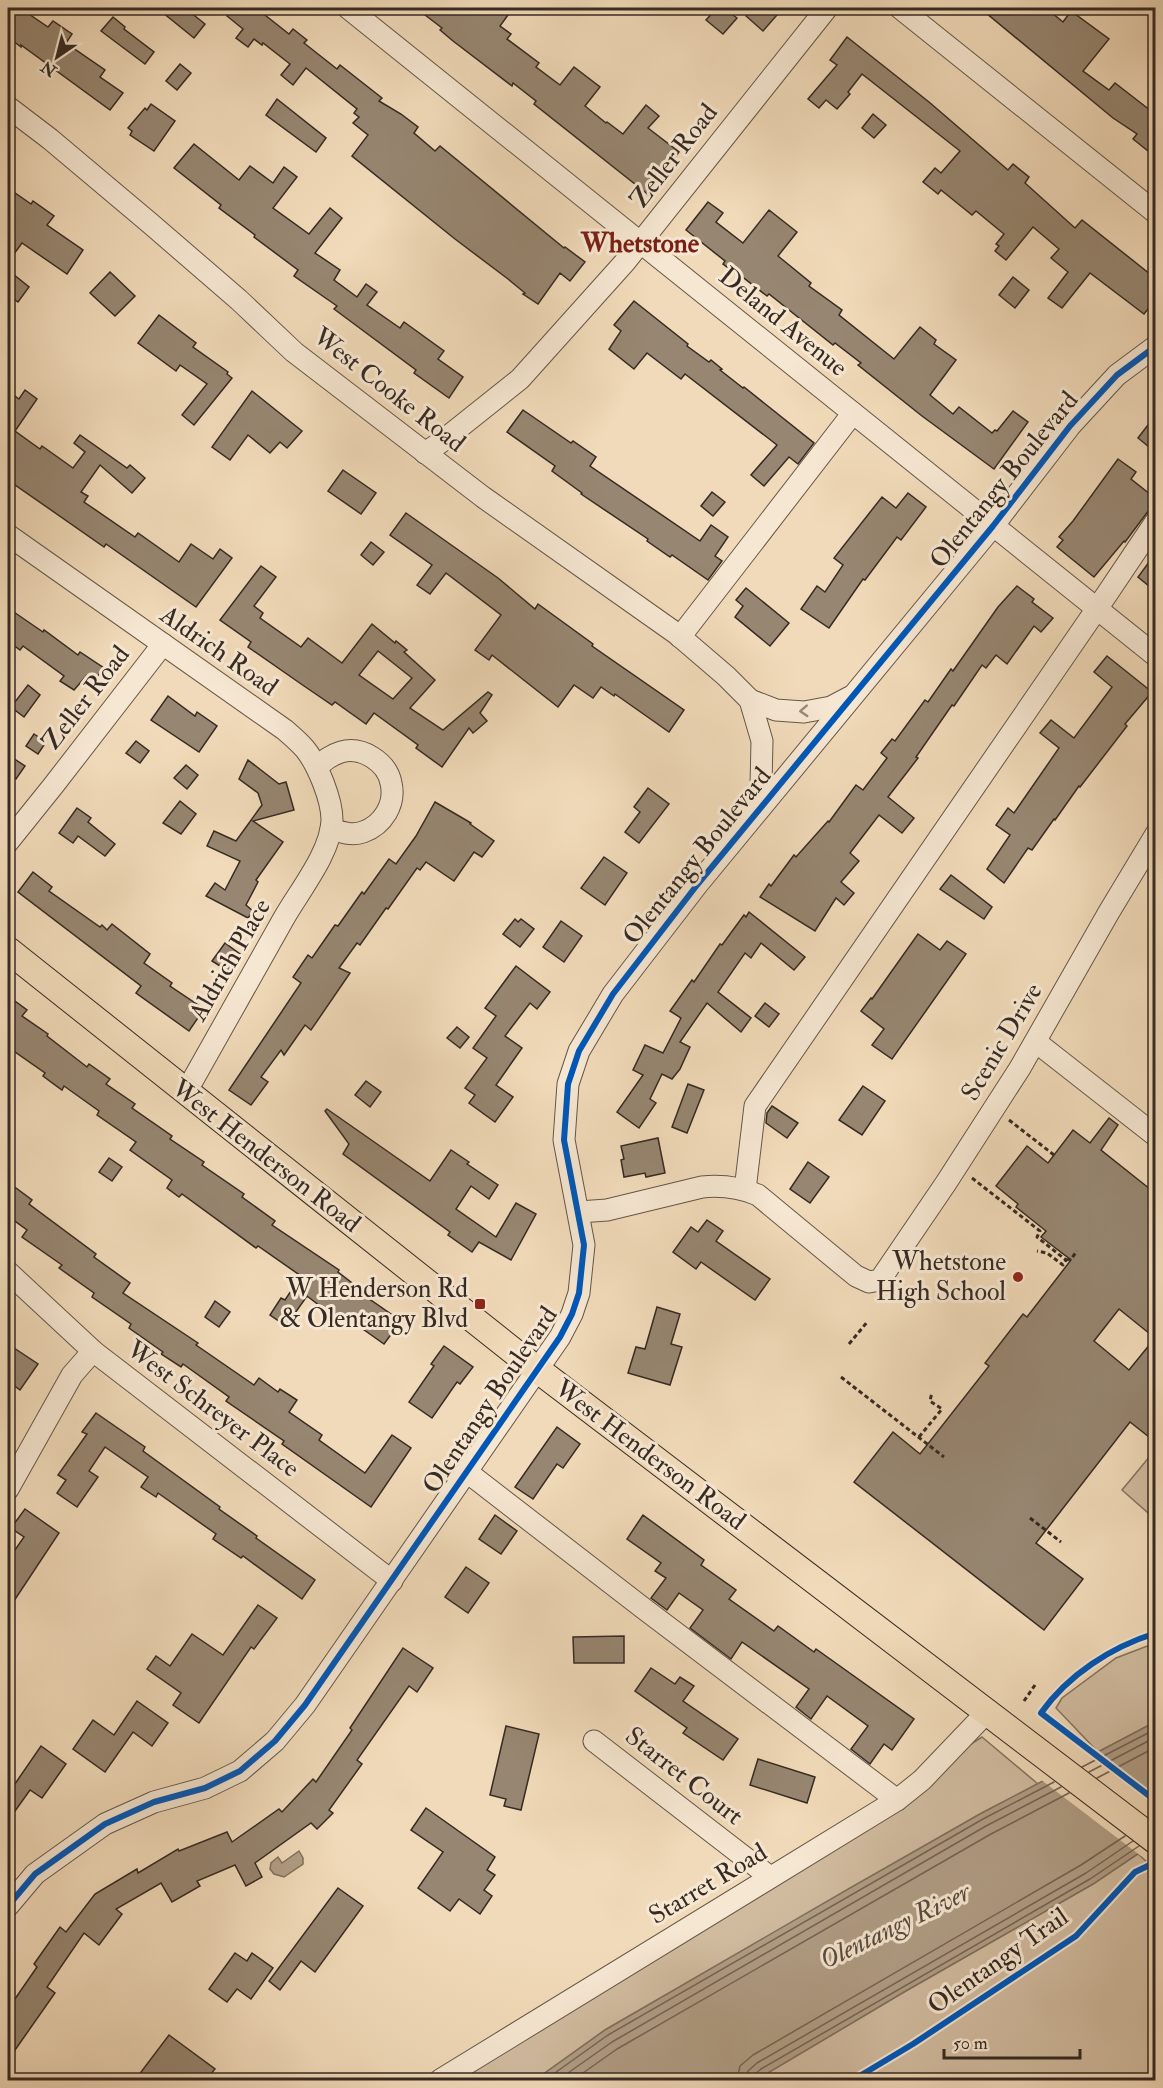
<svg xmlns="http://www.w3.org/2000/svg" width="1163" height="2088" viewBox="0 0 1163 2088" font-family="'IM FELL Double Pica',serif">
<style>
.green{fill:#d1bca0;stroke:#847362;stroke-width:1.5}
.water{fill:#b19e86;stroke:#80705e;stroke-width:1.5}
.pier{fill:#f1dab9}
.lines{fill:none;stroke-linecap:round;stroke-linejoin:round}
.shore{stroke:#746454;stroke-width:1.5}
.building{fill:#978671;stroke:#362a23;stroke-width:1.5;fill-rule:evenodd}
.minor-casing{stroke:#655648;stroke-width:23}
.major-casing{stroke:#362a23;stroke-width:28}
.path{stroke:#362a23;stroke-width:3;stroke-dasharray:4.5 3;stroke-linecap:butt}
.minor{stroke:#f6e7d2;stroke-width:21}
.major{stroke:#f1dab9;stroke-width:26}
.cycleway-casing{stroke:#f6e7d2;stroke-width:10}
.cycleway{stroke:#0057b8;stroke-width:6}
.oneway{stroke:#96887a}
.poi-dot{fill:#8f2418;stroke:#f6e7d2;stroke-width:2}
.labels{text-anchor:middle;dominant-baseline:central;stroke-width:6;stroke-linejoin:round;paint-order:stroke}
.street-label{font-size:26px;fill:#362a23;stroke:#f6e7d2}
.poi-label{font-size:26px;fill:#362a23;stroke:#f6e7d2;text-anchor:end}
.neighbourhood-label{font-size:27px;font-weight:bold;fill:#7a1f14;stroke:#f6e7d2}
.water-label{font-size:27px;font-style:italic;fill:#5b4d41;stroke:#f6e7d2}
</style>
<rect width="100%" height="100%" fill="#f1dab9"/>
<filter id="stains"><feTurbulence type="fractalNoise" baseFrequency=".00333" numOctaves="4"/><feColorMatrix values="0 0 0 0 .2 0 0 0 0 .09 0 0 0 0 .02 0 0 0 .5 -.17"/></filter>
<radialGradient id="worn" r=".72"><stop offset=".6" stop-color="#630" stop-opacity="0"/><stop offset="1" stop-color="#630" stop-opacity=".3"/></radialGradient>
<g class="green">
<path d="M1155 1450V1519L1122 1490Z"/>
<path d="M1155 1643V1722L1098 1752 1056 1708 1062 1698 1116 1658Z"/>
<path d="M982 1737 1038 1784 980 1814 605 2030 535 2080H443Z"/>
<path d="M1138 1854 1155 1869V2080H756L904 1992 1093 1884Z"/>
</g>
<g class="water">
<path d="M1155 1722V1842L1093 1884 904 1992 756 2080H535L605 2030 850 1888 980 1814Z"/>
<path d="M299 1851 303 1858V1864L284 1877 274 1874 270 1869 271 1863 278 1857 282 1863Z"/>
</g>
<path class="pier" d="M1097 1749 1155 1796 1156 1846 1141 1856 1040 1779Z"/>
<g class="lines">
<g class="shore">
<path d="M1082 1767 1156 1729"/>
<path d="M1089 1772 1156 1737"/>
<path d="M1097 1778 1156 1747"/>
<path d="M545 2080 608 2035 983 1819 1054 1782"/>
<path d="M558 2080 612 2042 986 1826 1061 1787"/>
<path d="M573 2080 617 2049 991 1834 1069 1793"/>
<path d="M737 2080 740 2066 753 2055 1081 1865 1125 1836"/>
<path d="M746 2080 748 2071 757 2063 1086 1873 1133 1841"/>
<path d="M753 2080 754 2075 761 2069 1090 1879 1139 1846"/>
</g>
</g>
<g class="building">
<path d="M12 8H20L48 27 53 21 72 34 66 43 105 70 100 77 123 93 110 110 21 45V47L8 37V14Z"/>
<path d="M157 8H185L205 24 194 38Z"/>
<path d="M234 8H256L289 34 293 29 307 40 304 43 337 69 340 65 382 98 379 101 401 114 418 127 414 133 435 151 440 146 564 248 565 247 585 262 570 281 560 273 538 304 523 294 525 293 508 279 455 239 352 156 368 135 353 123 359 117 354 113 357 109 306 68 293 85 281 75 290 64 263 43 262 45 254 39 248 47 236 38 243 29 227 16Z"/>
<path d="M416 8H513L500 26 511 34 507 39 539 63 536 67 560 85 574 67 600 87 585 106 606 123 607 122 623 134 646 105 659 116 648 128 679 152 661 176 664 178 650 196 534 104 536 101 513 83 512 86 453 41 440 30 442 28Z"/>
<path d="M717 8H724L737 18 723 34 706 20Z"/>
<path d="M752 8H783L763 31 746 16Z"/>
<path d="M980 8H1046L1063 22 1071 11 1109 39 1083 71 1109 90 1115 83 1155 114V142L1148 151 1133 139 1137 134 1113 118Z"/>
<path d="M113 17 125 27 124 29 154 52 145 64 101 31Z"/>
<path d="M847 37 929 102 1008 170 1013 164 1029 177 1025 183 1075 228 1082 220 1155 278V300L1144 314 1090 273 1062 308 1048 298 1068 272 1051 258 1059 249 1033 227 1006 260 995 251 999 246 996 244 1004 234 976 211 972 215 941 190 938 194 923 182 935 168 941 173 960 151 862 74 848 92 850 94 837 109 826 100 819 108 808 99 837 65 830 60Z"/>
<path d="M180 64 191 73 177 90 166 81Z"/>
<path d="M277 99 326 138 316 152 266 115Z"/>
<path d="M151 104 175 121 154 151 130 135 132 131 128 128 145 108 147 110Z"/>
<path d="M873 114 886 125 874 138 862 128Z"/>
<path d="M194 144 239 180 250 166 273 183 284 167 297 177 273 208 309 234 330 208 342 218 315 253 340 270 334 280 357 297 366 284 377 292 367 305 400 328 404 322 444 351 438 359 463 377 449 398 414 373 416 370 334 309 337 306 294 276 298 270 254 237 255 235 219 208 221 205 174 168Z"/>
<path d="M8 188 31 204 33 201 54 216 47 225 83 250 67 274 22 243 8 262Z"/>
<path d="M708 202 723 213 716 222 743 243 769 210 797 232 778 256 811 283 809 286 842 310 839 315 894 359 920 327 936 340 934 344 956 360 930 395 953 414 959 407 992 433 995 430 997 431 1013 411 1028 422 994 469 922 416 858 365 861 363 835 343 833 345 769 294 767 296 736 272 735 273 723 264 725 261 686 230Z"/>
<path d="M8 270 29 287 18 302 8 295Z"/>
<path d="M110 272 135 296 115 316 90 293Z"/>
<path d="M1013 277 1029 290 1015 308 999 295Z"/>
<path d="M634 301 688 344 687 346 709 362 711 360 722 369 720 370 743 388 744 387 814 443 798 464 789 457 764 486 751 475 777 445 685 374 681 379 647 353 634 369 609 349 621 331 614 325Z"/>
<path d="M159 315 196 343 193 347 228 372 227 374 232 378 194 425 182 415 207 384 180 365 176 371 138 343Z"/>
<path d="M25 390 37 399 15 431 40 449 42 446 73 468 85 452 74 443 80 435 127 468 130 465 145 478 132 493 100 465 81 492 88 496 84 502 135 537 138 533 179 562 191 544 213 559 220 549 232 558 196 607 106 544 104 547 8 480V391L19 399Z"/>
<path d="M252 391 302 431 287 448 280 442 270 453 248 435 230 460 212 447Z"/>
<path d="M523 410 571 443 573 441 596 457 590 466 700 541 711 525 728 537 715 556 722 561 708 580 672 555 670 557 647 541 648 539 581 494 582 493 552 471 555 466 507 432Z"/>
<path d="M1155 416V452L1138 438Z"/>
<path d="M1118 459 1136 472 1131 479 1155 498V502L1125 542 1124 541 1094 577 1057 547 1063 540 1059 537 1073 521Z"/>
<path d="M343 470 376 493 361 514 328 491Z"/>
<path d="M712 492 725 502 713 516 701 506Z"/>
<path d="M908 493 926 507 901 540 897 537 865 580 863 579 829 628 801 609 817 586 825 592 843 565 834 558 882 497 896 508Z"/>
<path d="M406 513 498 578 535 609 538 604 593 644 592 646 684 710 669 732 615 694 614 696 601 687 593 698 574 685 558 707 492 655 489 660 475 650 501 615 446 573 430 594 417 585 432 565 390 535Z"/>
<path d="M371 542 384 552 373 565 361 555Z"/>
<path d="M1155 554V591L1138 577Z"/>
<path d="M261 566 276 577 254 606 263 613 260 618 301 647 308 638 342 663 372 624 395 643 396 641 407 650 404 652 435 680 410 708 443 730 488 692 492 695 480 713 487 721 473 733 469 728 442 767 416 748 418 745 374 713 366 724 335 702 332 705 304 686 248 647 251 642 220 620ZM378 651 412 678 393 699 359 675Z"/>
<path d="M1017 586 1034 599 1032 602 1053 618 1041 632 1034 626 1007 664 996 655 986 668 982 665 954 706 952 705 916 757 918 758 888 797 914 818 902 833 879 815 850 853 859 861 841 882 854 893 844 905 836 898 815 931 760 897 769 884 771 886 794 855 796 857 828 821 829 822 856 785 863 790 887 758 881 753 892 739 895 741 925 700 928 702 951 669 953 671 998 607Z"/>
<path d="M746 588 789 623 770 646 735 617 743 606 736 600Z"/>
<path d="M8 608 43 632 44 630 78 655 80 652 104 668 95 680 87 675 74 690 60 681 64 676 23 646 20 650 8 641Z"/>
<path d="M1107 656 1152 692 1125 724 1127 726 1080 787 1079 786 1055 820 1054 819 1032 850 1028 848 1004 883 987 869 1010 835 996 825 1008 808 1014 813 1059 748 1040 733 1051 720 1074 738 1112 687 1094 672Z"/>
<path d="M28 685 40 695 24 717 11 707Z"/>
<path d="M168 696 195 716 197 712 217 726 199 752 151 720Z"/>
<path d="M34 734 46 742 38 754 26 746Z"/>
<path d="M136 741 149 751 140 763 126 753Z"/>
<path d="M13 758 25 766 16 779 8 773V766Z"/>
<path d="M248 760 279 784 286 782 294 810 253 821 283 842 256 880 258 882 246 905 253 911 248 918 206 896 215 883 225 890 240 861 207 846 214 831 236 841 262 805 258 793 239 779Z"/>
<path d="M186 765 198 775 187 789 174 778Z"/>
<path d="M648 788 669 804 639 843 625 832 640 812 634 807Z"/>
<path d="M180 801 196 814 181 834 163 823Z"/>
<path d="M435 802 471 823 470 824 494 841 482 857 474 852 454 881 426 862 420 870 417 868 388 909 386 908 360 945 357 943 339 968 350 973 311 1030 305 1025 284 1055 281 1050 261 1077 268 1082 251 1105 229 1090 301 983 293 977 308 955 312 958 335 925 338 926 362 892 364 894 389 859 396 864 416 836Z"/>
<path d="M77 808 91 818 88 822 115 844 105 856 78 836 73 843 59 833Z"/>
<path d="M604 857 627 873 605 905 581 888Z"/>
<path d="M33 872 52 887 49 891 100 927 102 925 107 930 112 924 150 954 144 963 172 983 170 986 204 1009 189 1031 136 993 141 986 18 892Z"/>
<path d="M951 875 992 907 984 919 940 889Z"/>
<path d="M749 912 805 957 794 970 761 943 751 958 745 953 718 992 751 1018 741 1032 707 1003 680 1042 690 1047 680 1069 672 1079 662 1074 650 1099 656 1103 639 1128 617 1112 643 1075 633 1070 645 1045 663 1053 681 1018 670 1011 692 980 694 982 720 944 722 945 744 915 746 917Z"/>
<path d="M515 919 518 922 521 919 534 929 520 947 503 934Z"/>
<path d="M561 921 582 936 564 962 543 947Z"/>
<path d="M918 934 940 950 947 941 966 954 892 1059 872 1045 884 1029 861 1011 871 998 872 999Z"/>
<path d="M225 943 240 954 228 971 212 961Z"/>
<path d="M516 966 550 992 537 1009 530 1003 505 1036 522 1048 496 1085 513 1097 495 1122 469 1103 475 1095 465 1088 487 1058 473 1048 496 1016 485 1008Z"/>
<path d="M8 996 27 1010 22 1016 48 1034 47 1036 87 1067 89 1064 110 1079 106 1084 135 1104 132 1108 172 1136 170 1139 204 1162 202 1165 244 1194 242 1197 275 1221 272 1225 339 1270 338 1272 369 1296 368 1298 401 1321 384 1344 350 1320 346 1326 307 1296 286 1326 270 1315 281 1298 285 1300 301 1276 258 1246 256 1248 182 1194 179 1197 167 1188 172 1180 130 1150 136 1142 97 1115 99 1111 64 1086 62 1090 43 1076 45 1073 8 1047Z"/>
<path d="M765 1003 779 1014 769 1027 755 1016Z"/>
<path d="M457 1027 469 1037 460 1048 447 1038Z"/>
<path d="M366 1081 381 1092 370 1107 355 1095Z"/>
<path d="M688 1084 704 1090 687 1133 672 1127Z"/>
<path d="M863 1086 885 1101 862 1135 839 1120Z"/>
<path d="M772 1106 798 1123 787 1138 766 1123 767 1113Z"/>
<path d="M327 1109 430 1181 451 1150 469 1162 467 1164 498 1185 489 1199 471 1186 456 1209 496 1237 516 1203 536 1214 511 1260 479 1242 472 1252 448 1235 450 1232 343 1154 349 1144 325 1111Z"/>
<path d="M1109 1118 1118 1125 1101 1150 1155 1193V1428L1149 1437 1130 1422 1036 1543 1083 1579 1044 1630 854 1482 893 1432 920 1454 989 1366 985 1363 1023 1314 1027 1317 1071 1260 1041 1237 1046 1231 1016 1207 1018 1204 996 1186 1027 1146 1048 1163 1073 1130 1090 1143ZM1119 1309 1155 1338 1129 1370 1094 1341Z"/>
<path d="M658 1138 665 1173 646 1177 645 1173 624 1177 621 1160 624 1159 621 1146Z"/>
<path d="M109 1158 122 1167 112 1181 99 1172Z"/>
<path d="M808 1162 829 1177 810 1203 790 1189Z"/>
<path d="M8 1182 32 1200 29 1204 96 1254 94 1257 130 1283 123 1293 198 1343 196 1345 254 1385 259 1378 278 1392 280 1389 297 1400 289 1412 322 1435 319 1440 365 1473 392 1435 411 1448 371 1507 282 1444 284 1441 226 1401 229 1397 183 1364 181 1367 161 1354 163 1352 129 1328 131 1324 92 1297 94 1293 59 1268 62 1265 22 1237 27 1230 8 1216Z"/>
<path d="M707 1220 723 1231 716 1241 770 1279 755 1300 701 1262 696 1269 673 1252 691 1227 698 1232Z"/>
<path d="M215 1301 230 1312 219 1327 205 1317Z"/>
<path d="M657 1307 680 1314 671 1344 682 1347 670 1385 628 1373 636 1347 645 1349Z"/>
<path d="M8 1344 38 1364 20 1390 8 1381Z"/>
<path d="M444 1346 473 1367 460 1384 457 1382 432 1418 409 1402 434 1366 431 1364Z"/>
<path d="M96 1413 145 1447 143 1451 220 1507 219 1509 257 1536 256 1538 315 1580 302 1599 243 1556 241 1558 213 1539 216 1534 158 1493 156 1497 141 1487 148 1477 105 1447 89 1471 98 1477 77 1507 57 1493 66 1480 58 1475 87 1434 82 1432Z"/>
<path d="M557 1427 580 1444 563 1468 557 1464 533 1499 515 1487Z"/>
<path d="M25 1509 59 1533 8 1610V1560L24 1537 11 1528Z"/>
<path d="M495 1515 517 1531 501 1554 479 1539Z"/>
<path d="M643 1515 704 1560 701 1565 736 1590 729 1599 774 1631 778 1626 814 1652 816 1649 914 1719 892 1750 884 1744 870 1764 851 1749 868 1726 827 1696 811 1719 796 1707 809 1689 742 1642 731 1659 690 1628 703 1610 679 1593 667 1610 651 1598 666 1578 655 1571 661 1563 627 1539Z"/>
<path d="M466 1567 489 1583 468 1613 445 1597Z"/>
<path d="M258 1605 277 1618 254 1649 251 1647 199 1723 173 1705 181 1693 147 1669 156 1656 170 1666 192 1634 223 1655Z"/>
<path d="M624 1636V1663H574L573 1637Z"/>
<path d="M403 1648 433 1668 417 1692 409 1686 357 1760 362 1764 329 1810 333 1813 317 1829 311 1823 255 1863 262 1877 246 1886 235 1865 197 1881 200 1886 172 1902 161 1883 116 1909 122 1914 99 1945 84 1933 47 1987 55 1993 8 2060V2009L37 1967 34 1964 60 1927 66 1932 95 1894 137 1869 138 1873 178 1849 179 1851 227 1832 232 1842 279 1809 282 1812 313 1779 316 1782 352 1730 350 1728Z"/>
<path d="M651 1668 675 1684 680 1677 694 1686 683 1701 738 1739 723 1760 683 1733 687 1728 635 1691Z"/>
<path d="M137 1701 168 1723 152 1746 133 1732 105 1772 73 1749 93 1720 114 1735Z"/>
<path d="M506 1726 539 1734 521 1810 504 1806 506 1799 490 1795Z"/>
<path d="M41 1746 66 1764 42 1798 30 1790 8 1821V1794Z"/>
<path d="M758 1759 815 1777 807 1803 750 1785Z"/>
<path d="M426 1808 495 1857 487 1870 495 1875 484 1890 492 1896 480 1914 459 1899 450 1911 418 1888 443 1852 411 1830Z"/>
<path d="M338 1888 363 1906 315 1972 301 1961 280 1990 269 1981Z"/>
<path d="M235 1953 247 1961 252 1953 273 1968 251 1999 237 1989 227 2002 209 1989Z"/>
<path d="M169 2035 215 2069 206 2080H135Z"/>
</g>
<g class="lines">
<defs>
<g id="minor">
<path d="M348 8 1156 656"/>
<path d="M900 8 1156 213"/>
<path d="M8 107 50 139 151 224 239 300 294 352 483 497 677 634 726 676 750 700 776 710 804 712 831 707 850 697"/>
<path d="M425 453 441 442 520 379 625 262 827 8"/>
<path d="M8 535 285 730C292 736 299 742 305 749 318 765 332 800 332 820 331 852 300 890 284 918 251 976 219 1034 186 1092"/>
<path d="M680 637 853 413"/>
<path d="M750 700 762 741 761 785 752 810"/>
<path d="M317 767C325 760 331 755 341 752 362 746 387 762 391 783 396 804 383 825 363 832 352 836 341 832 331 829"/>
<path d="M8 842 53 786 163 644"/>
<path d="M1036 1042 1156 1136"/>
<path d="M745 1190 755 1106 1107 594 1156 521"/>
<path d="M579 1212 607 1210 702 1187C722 1185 739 1187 758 1195L856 1276 869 1282 880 1280 946 1183 1020 1068 1109 912 1156 834"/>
<path d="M8 1272 93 1351 392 1581"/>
<path d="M467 1472 643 1608 897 1800"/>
<path d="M8 1489 72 1375 93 1351"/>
<path d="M594 1741 770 1877"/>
<path d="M8 1906 35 1874 105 1824 154 1802 205 1788 240 1771 275 1741 305 1705 560 1337 572 1314 579 1293 584 1245 564 1140 568 1084 579 1051 613 994 697 885 993 526 1070 426 1117 375 1156 346"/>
<path d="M440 2080 897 1800 922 1780 987 1712"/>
</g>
<path id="major" d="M8 950 517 1354 1156 1841"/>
</defs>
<use href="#minor" class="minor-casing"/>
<use href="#major" class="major-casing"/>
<g class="path">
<path d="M1009 1120 1054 1155"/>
<path d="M972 1178 1040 1231 1037 1237 1066 1260 1063 1265 1047 1253 1037 1251"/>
<path d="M1152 1201 1156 1196"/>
<path d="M1066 1260 1071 1259 1077 1251"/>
<path d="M849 1344 868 1321"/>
<path d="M841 1377 944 1457"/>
<path d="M919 1437 942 1409 930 1401 932 1392"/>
<path d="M1030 1518 1061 1542"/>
<path d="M1024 1701 1035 1685"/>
</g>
<use href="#minor" class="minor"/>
<use href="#major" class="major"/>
<defs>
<g id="cycleway">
<path d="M1156 1633C1111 1647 1068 1675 1041 1713L1156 1801"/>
<path d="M8 1906 35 1874 105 1824 154 1802 205 1788 240 1771 275 1741 305 1705 560 1337 572 1314 579 1293 584 1245 564 1140 568 1084 579 1051 613 994 697 885 993 526 1070 426 1117 375 1156 346"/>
<path d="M853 2080 913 2044 1076 1936 1135 1872 1156 1862"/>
</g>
</defs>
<use href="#cycleway" class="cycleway-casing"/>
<use href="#cycleway" class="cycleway"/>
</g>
<defs><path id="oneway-chevron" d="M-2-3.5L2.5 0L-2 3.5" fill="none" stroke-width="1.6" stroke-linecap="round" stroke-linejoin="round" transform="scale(1.5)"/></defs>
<use class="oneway" href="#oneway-chevron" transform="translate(804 711) rotate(177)"/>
<g class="poi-dot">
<circle cx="1018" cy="1277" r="6"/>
<rect x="474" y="1298" width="12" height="12" rx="3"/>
</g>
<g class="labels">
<g class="street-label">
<text transform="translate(674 156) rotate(-52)">Zeller Road</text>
<text transform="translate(783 322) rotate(39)">Deland Avenue</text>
<text transform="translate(389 390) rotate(38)">West Cooke Road</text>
<text transform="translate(1004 480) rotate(-51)">Olentangy Boulevard</text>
<text transform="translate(219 651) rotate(35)">Aldrich Road</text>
<text transform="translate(86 698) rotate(-52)">Zeller Road</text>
<text transform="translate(697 856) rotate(-51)">Olentangy Boulevard</text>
<text transform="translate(230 960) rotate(-60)">Aldrich Place</text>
<text transform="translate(1002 1042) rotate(-59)">Scenic Drive</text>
<text transform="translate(266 1156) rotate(38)">West Henderson Road</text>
<text transform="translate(490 1400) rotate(-56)">Olentangy Boulevard</text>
<text transform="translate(213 1409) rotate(37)">West Schreyer Place</text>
<text transform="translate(650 1455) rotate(37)">West Henderson Road</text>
<text transform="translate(684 1776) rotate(38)">Starret Court</text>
<text transform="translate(708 1884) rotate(-31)">Starret Road</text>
<text transform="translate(998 1961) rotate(-35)">Olentangy Trail</text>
</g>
<g class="poi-label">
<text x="1006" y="1262">Whetstone<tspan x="1006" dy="30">High School</tspan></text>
<text x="468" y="1289">W Henderson Rd<tspan x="468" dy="30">&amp; Olentangy Blvd</tspan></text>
</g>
<g class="neighbourhood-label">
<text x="640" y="243">Whetstone</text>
</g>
<g class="water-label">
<text transform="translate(895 1926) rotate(-26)">Olentangy River</text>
</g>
</g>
<rect width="1163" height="2088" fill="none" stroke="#f1dab9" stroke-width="30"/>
<rect x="9" y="9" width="1145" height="2070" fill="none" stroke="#362a23" stroke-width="3"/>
<rect x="15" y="15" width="1133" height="2058" fill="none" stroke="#362a23" stroke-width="1.5"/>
<g transform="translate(57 57) rotate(215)" stroke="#f6e7d2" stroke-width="4.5" paint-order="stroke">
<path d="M0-4.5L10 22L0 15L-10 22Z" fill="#362a23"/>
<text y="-9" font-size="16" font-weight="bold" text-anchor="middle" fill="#362a23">N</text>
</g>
<path d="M944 2049v9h136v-9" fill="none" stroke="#362a23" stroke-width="3"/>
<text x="953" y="2049" font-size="18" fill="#362a23" stroke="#f6e7d2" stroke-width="4.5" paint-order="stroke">50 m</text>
<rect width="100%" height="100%" filter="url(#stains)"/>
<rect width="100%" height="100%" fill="url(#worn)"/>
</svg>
